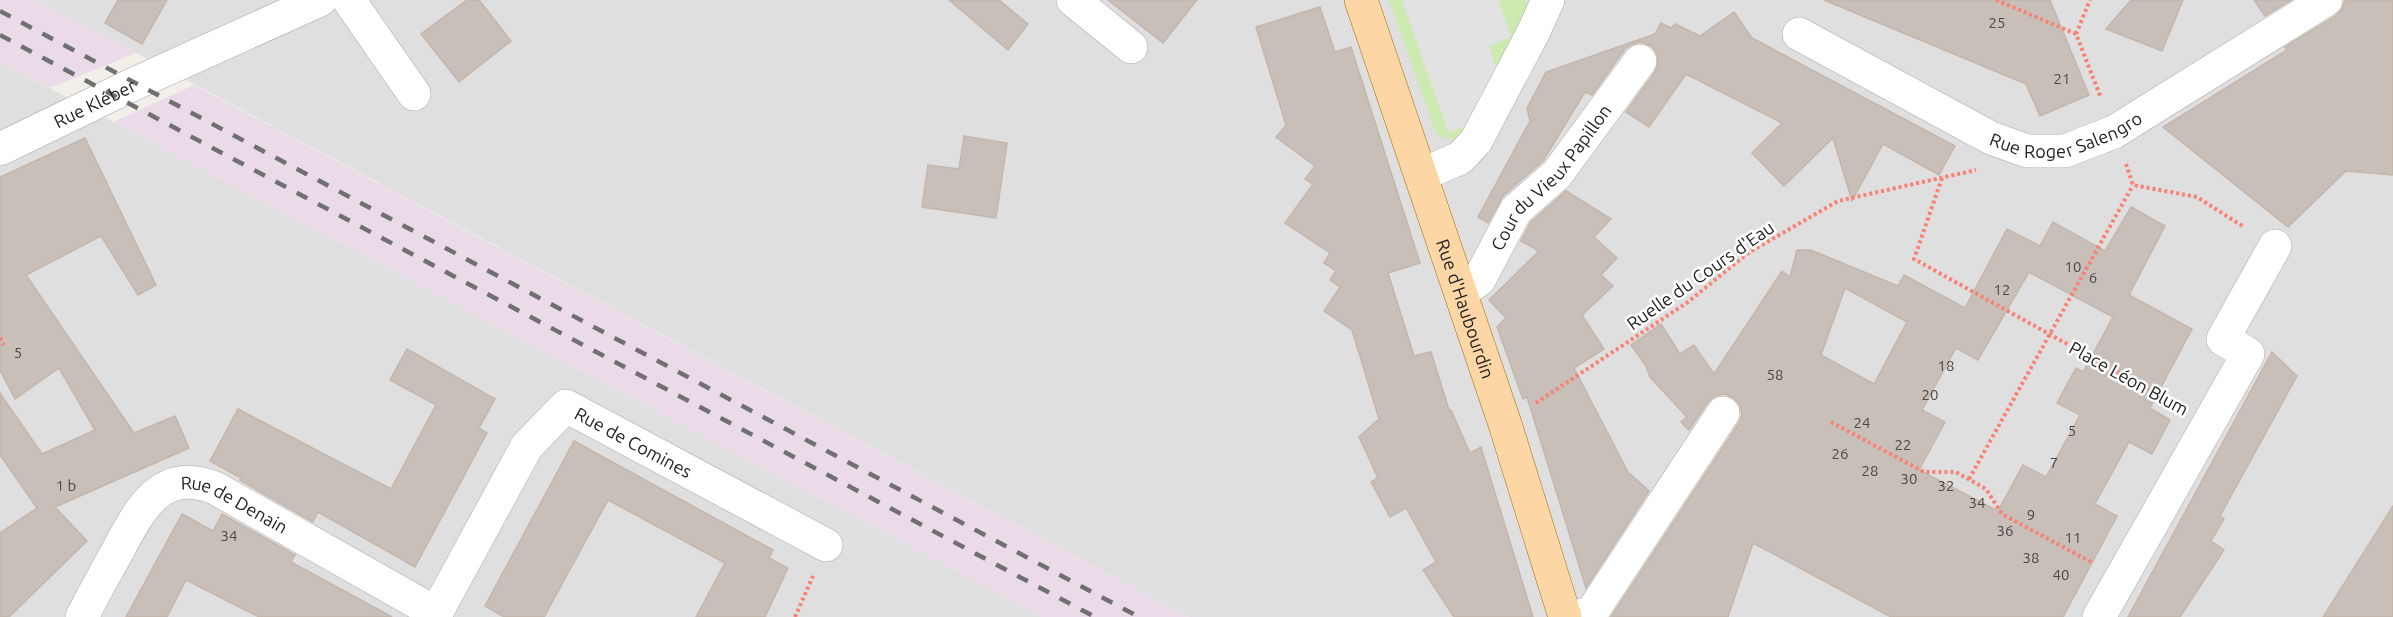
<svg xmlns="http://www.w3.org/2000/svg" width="2393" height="617" viewBox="0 0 2393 617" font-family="Ubuntu,sans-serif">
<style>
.residential{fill:#e0dfdf}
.industrial{fill:#ebdbe8}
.grass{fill:#cdebb0}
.parking{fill:#e2e2e2}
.building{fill:#c7bfb8;stroke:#c4b6ab;stroke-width:1.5;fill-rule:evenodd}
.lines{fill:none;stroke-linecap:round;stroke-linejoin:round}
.minor-casing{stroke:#a9a9a9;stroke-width:34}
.major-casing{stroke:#a06b00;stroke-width:34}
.path{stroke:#fa8072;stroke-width:4;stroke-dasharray:3 3;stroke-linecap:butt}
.minor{stroke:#fff;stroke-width:33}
.major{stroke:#fcd6a4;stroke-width:33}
.rail{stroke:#707070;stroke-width:4.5;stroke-dasharray:12 12;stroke-linecap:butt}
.labels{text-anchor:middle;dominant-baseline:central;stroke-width:5;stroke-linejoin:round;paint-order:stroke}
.number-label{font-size:15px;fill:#4b4948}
.street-label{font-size:18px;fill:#222;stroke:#fff}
</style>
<rect width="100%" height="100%" fill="#f2efe9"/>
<g class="residential">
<path d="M37 0H2393V617H1189Z"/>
<path d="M0 62 113 122 1043 617H0Z"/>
</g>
<g class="industrial">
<path d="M0 0H37L136 53 50 88 0 62Z"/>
<path d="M194 85 1189 617H1043L113 122Z"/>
</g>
<g class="grass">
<path d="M1389 0H1402L1448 132 1471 125C1460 138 1451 145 1436 133Z"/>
<path d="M1498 0H1527C1527 32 1514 43 1496 67L1488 46 1511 37Z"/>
</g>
<path class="parking" d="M1402 0H1498L1511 37 1489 46 1496 67 1471 125 1448 132Z"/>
<g class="building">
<path d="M118 0H167L142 44 105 23Z"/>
<path d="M467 0H479L511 41 459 82 421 34Z"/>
<path d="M949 0H999L1028 24 1008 50Z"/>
<path d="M1108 0H1197L1163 43Z"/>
<path d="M1824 0H2050L2089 95 2040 116 2026 84Z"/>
<path d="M2131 0H2183L2162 51 2106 29Z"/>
<path d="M2254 0H2291L2265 16Z"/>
<path d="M2345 0H2393V175L2346 171 2288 227 2163 127 2287 50 2285 47 2336 16 2342 9Z"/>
<path d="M1320 7 1335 52 1351 47 1420 263 1388 273 1414 356 1431 352 1449 410H1451L1470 453 1481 447 1533 617H1454L1423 570 1436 562 1406 508 1390 517 1371 482 1378 478 1359 437 1379 419 1352 330 1324 311 1340 287 1330 280 1336 271 1324 263 1330 253 1285 223 1313 184 1305 179 1315 166 1276 137 1286 125 1256 27Z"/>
<path d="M1734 12 1752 38 1955 146 1939 175 1883 144 1852 201 1833 138 1784 186 1752 153 1782 123 1686 74 1649 127 1626 112 1655 72 1658 64 1657 54 1652 46 1641 42 1632 44 1625 49 1592 95 1585 92 1543 161 1503 196 1488 223 1478 217 1530 121 1527 108 1546 72 1655 34 1661 23 1671 28 1675 24 1700 36Z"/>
<path d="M964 136 1007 143 996 218 922 207 928 165 959 169Z"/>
<path d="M85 138 156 285 138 295 101 236 26 275 134 433 175 416 189 448 55 507 87 541 9 617H0V533L37 508 0 455V393L42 454 95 430 59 368 15 399 0 370V177Z"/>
<path d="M1566 191 1611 219 1594 237 1617 258 1601 275 1613 286 1582 315 1604 349 1574 368 1628 472 1649 491 1586 588 1527 397 1523 399 1497 327 1506 318 1489 300 1539 251 1521 241 1531 222Z"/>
<path d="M2131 207 2165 226 2129 295 2192 329 2150 408 2170 420 2152 454 2129 442 2095 504 2117 516 2063 617H1891L1753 543 1728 617H1611L1739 423 1742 415 1740 405 1734 398 1725 394 1715 396 1707 403 1689 430 1681 422 1687 417 1650 377 1646 366 1631 345 1661 324 1680 354 1694 345 1714 374 1782 271 1790 277 1797 250H1811L1898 286 1904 275 1965 308 2007 229 2040 246 2053 222 2105 251ZM2029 272 2113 317 2083 372 2076 368 2057 403 2080 415 2046 477 2023 465 1998 511 1919 470 1945 422 1922 410 1956 348 1978 360ZM1845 288 1907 322 1874 384 1821 355Z"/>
<path d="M407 349 495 399 479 428 487 433 415 567 318 512 313 522 240 480 241 478 210 461 238 409 391 489 436 405 390 380Z"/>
<path d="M2272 352 2297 376 2220 516 2224 519 2211 541 2224 550 2180 617H2128Z"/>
<path d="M574 441 773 550 769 558 788 568 765 617H696L725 563 608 500 544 617H504L485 606Z"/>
<path d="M2393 506V617H2323Z"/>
<path d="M182 514 213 531 222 514 295 555 291 562 392 617H259L186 580 167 617H126Z"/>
</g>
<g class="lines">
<defs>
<g id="minor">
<path d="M349 0 414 94"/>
<path d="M1073 0 1131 47"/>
<path id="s1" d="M1799 34 1991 138 2027 151H2065L2114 132 2326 0"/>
<path id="s2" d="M0 149 136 83 320 0"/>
<path d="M1421 175 1460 158 1476 141 1533 33 1548 0"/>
<path id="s3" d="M1461 292 1479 280 1516 210 1557 174 1640 61"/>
<path id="s4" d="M82 617C93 595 105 574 117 552 139 511 160 466 215 488L436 613"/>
<path id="s5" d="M434 617 527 446 566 406 826 545"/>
<path d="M1577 617 1592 612 1723 413"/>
<path d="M2099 617 2248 354 2223 339 2275 246"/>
</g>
<g id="major">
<path id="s6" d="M1361 0 1505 424 1565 617"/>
</g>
</defs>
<use href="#minor" class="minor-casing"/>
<use href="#major" class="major-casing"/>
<g class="path">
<path d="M1996 0 2076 34 2101 98"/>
<path d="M2076 34 2090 0"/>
<path d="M2126 164 2133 185 2197 197 2244 227"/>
<path d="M1942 178 1914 259 2179 406"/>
<path d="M0 338 4 345"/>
<path d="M1536 403 1688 302 1748 253 1838 201 1976 170"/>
<path d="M1831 422 1924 472H1956L1986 489 2002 514 2091 562"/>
<path d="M1969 479 2133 185"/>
<path d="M795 617 813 576"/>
</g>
<use href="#minor" class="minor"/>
<use href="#major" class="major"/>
<g class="rail">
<path d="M0 11 1139 617"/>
<path d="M0 35 1095 617"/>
</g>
</g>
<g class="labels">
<g class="number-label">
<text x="1997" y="22">25</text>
<text x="2062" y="78">21</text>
<text x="2073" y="266">10</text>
<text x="2093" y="277">6</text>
<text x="2002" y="289">12</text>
<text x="18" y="352">5</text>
<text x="1946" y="365">18</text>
<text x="1775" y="374">58</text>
<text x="1930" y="394">20</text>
<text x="1862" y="422">24</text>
<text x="2072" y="430">5</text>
<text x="1903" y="444">22</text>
<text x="1840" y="453">26</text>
<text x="2054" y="462">7</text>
<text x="1870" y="470">28</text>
<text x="1909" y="478">30</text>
<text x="66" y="485">1 b</text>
<text x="1946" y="485">32</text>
<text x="1977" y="502">34</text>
<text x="2031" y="514">9</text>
<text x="2005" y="530">36</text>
<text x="229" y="535">34</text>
<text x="2073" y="537">11</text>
<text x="2031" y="557">38</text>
<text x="2061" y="574">40</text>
</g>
<g class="street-label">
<text stroke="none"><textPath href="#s2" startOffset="105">Rue Kléber</textPath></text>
<text stroke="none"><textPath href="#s1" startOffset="298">Rue Roger Salengro</textPath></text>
<text stroke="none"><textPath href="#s3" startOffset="148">Cour du Vieux Papillon</textPath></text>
<text transform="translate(1700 275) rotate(-35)">Ruelle du Cours d'Eau</text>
<text stroke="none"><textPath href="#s6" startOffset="326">Rue d'Haubourdin</textPath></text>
<text transform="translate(2129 378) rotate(29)">Place Léon Blum</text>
<text stroke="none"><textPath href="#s5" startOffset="327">Rue de Comines</textPath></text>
<text stroke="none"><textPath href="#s4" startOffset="230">Rue de Denain</textPath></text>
</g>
</g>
</svg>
